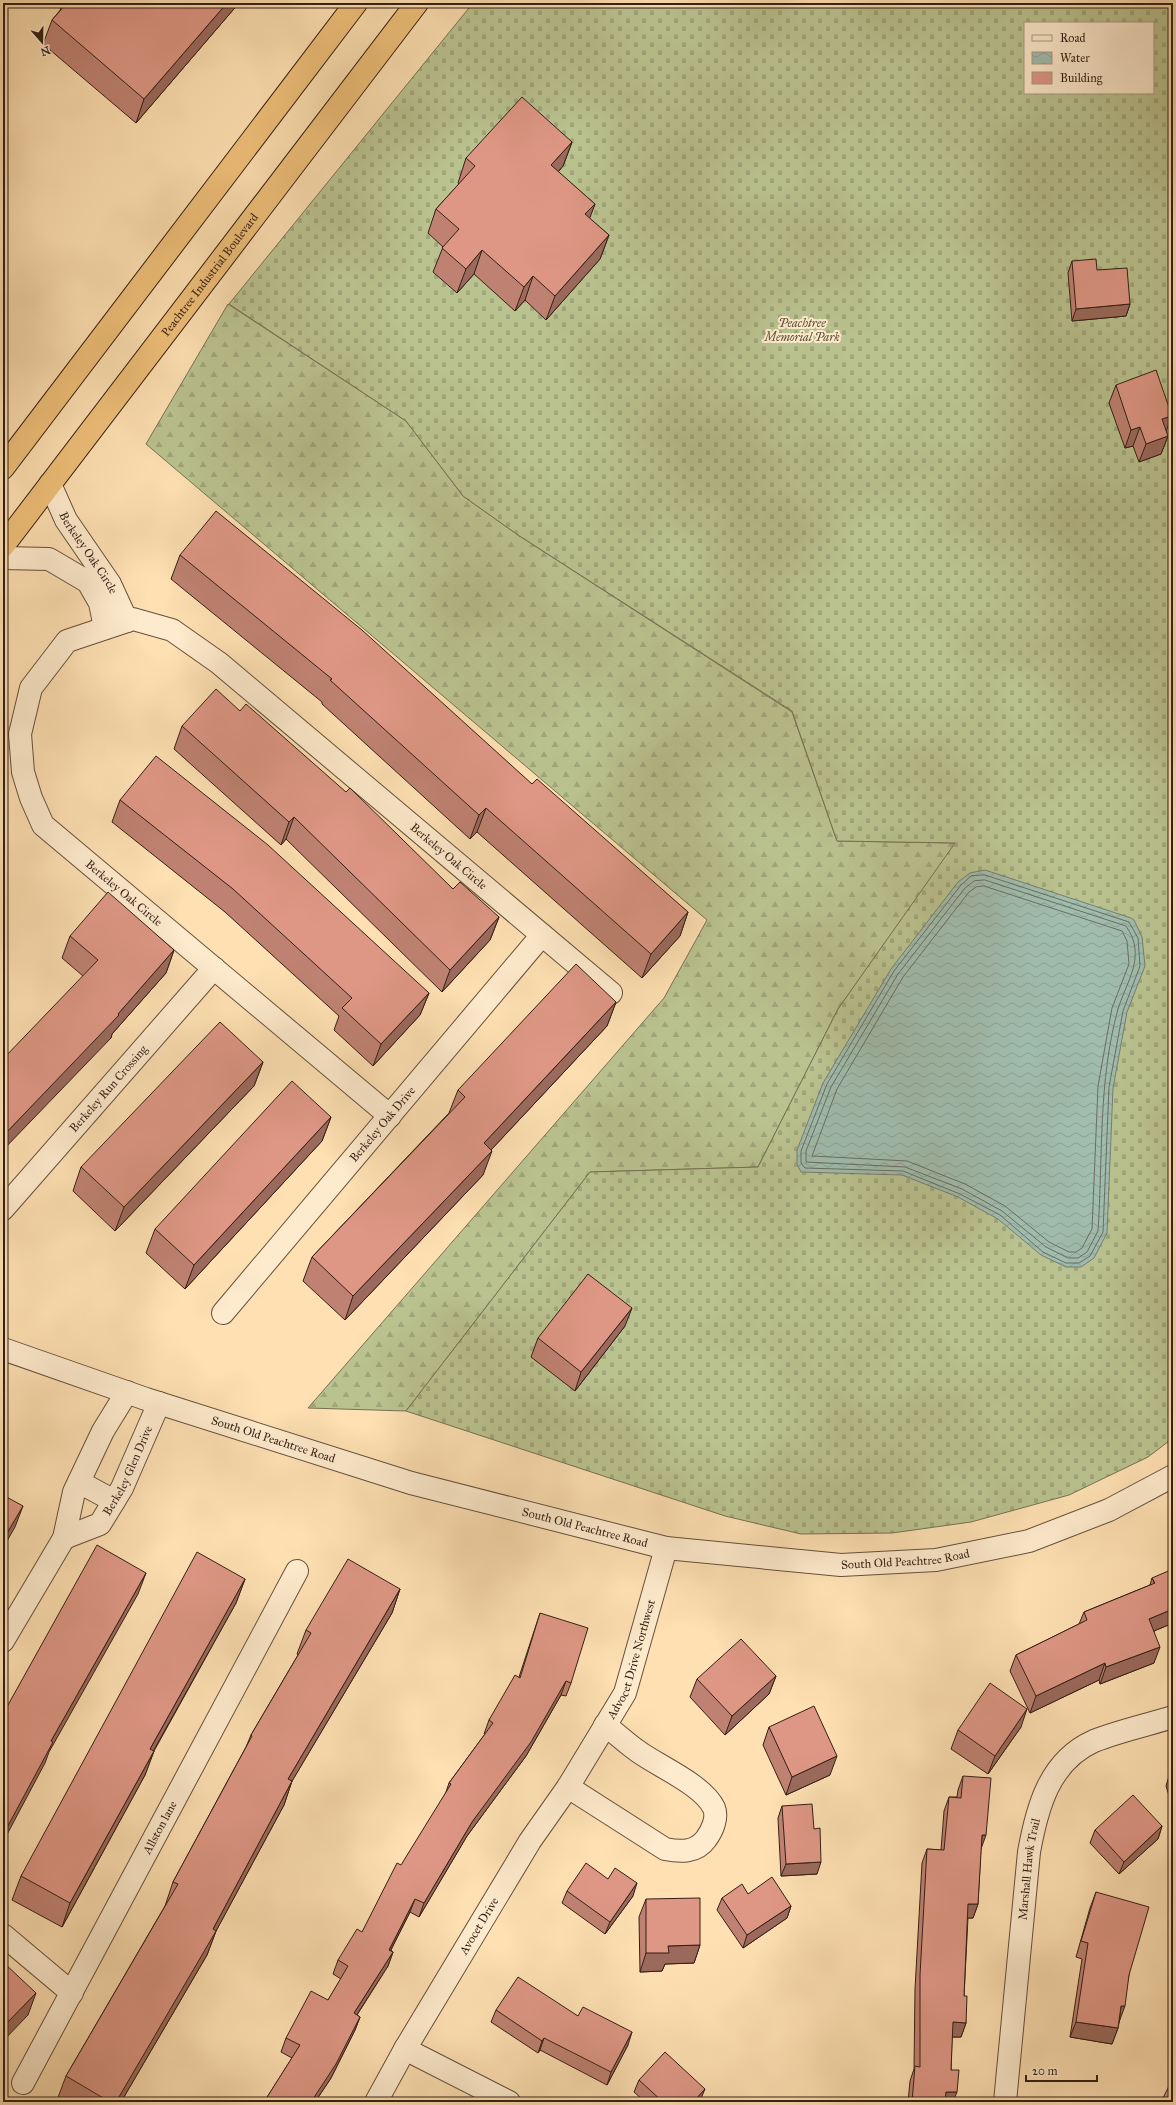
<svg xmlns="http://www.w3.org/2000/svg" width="1176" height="2105" viewBox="0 0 1176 2105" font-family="'IM FELL Great Primer',serif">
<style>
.forest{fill:url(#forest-firs);stroke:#777152}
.cemetery{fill:url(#cemetery-stones);stroke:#777152;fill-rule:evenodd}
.water{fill:url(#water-waves);stroke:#757e71}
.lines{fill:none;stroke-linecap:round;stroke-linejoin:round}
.shore{stroke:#6a6e62;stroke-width:1}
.minor-casing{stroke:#664f3c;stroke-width:24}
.highway-casing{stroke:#341f15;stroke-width:24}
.minor{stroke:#feebcd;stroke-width:22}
.highway{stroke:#efc079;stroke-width:22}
.wall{fill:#bf8272;stroke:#341f15}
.shaded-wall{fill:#9b6a5d;stroke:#341f15}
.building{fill:#de9785;stroke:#341f15}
.labels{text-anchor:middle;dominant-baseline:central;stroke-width:4;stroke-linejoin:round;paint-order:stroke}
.street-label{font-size:12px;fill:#341f15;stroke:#feebcd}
.park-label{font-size:12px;font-style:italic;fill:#5c503a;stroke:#feebcd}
</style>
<defs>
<pattern id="forest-firs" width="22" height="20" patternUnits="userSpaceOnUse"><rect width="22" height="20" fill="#bac390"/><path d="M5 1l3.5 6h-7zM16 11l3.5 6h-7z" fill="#a0a77b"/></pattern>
<pattern id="cemetery-stones" width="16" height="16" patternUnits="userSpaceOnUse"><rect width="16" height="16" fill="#bac390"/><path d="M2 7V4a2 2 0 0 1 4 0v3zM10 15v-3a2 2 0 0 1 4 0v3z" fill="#a0a77b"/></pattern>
<pattern id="water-waves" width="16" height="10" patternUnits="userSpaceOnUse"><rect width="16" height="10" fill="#a0bdae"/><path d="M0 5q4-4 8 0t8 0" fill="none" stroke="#8aa295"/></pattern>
</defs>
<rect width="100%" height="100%" fill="#fee0b2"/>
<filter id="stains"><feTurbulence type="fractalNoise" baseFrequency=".005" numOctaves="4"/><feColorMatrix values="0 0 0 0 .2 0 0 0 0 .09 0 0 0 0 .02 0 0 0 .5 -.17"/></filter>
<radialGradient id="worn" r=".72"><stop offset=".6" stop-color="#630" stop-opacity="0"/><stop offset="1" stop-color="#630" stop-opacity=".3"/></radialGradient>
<path class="forest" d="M228 304 406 421 463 496 518 535 792 712 837 841 956 843 838 1009 758 1167 590 1172 406 1411 308 1408 664 998 707 920 146 444Z"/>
<path class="cemetery" d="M473 3H1173V1438L1148 1457 1069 1495 971 1522 892 1533 801 1534 725 1516 406 1411 590 1172 758 1167 838 1009 955 843 837 841 792 711 518 535 463 496 406 421 229 304ZM1025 23H1153V93H1025Z"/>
<path class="water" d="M985 870 1131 918 1134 920 1142 937 1145 966 1127 1012 1113 1088 1107 1233 1094 1258 1081 1267H1066L1041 1255 998 1219 958 1197 902 1175 801 1172 797 1164V1150L823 1083 891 969 958 882 970 873Z"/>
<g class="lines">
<g class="shore">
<path d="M985 875 1129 922 1138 938 1140 966 1123 1011 1109 1087 1103 1232 1090 1256 1079 1263H1066L1043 1252 1000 1215 960 1194 903 1171 805 1168 801 1163V1151L827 1084 894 971 961 885 971 876Z"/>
<path d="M985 880 1126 926C1147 956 1127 980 1118 1009 1098 1081 1103 1157 1098 1231L1087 1252 1078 1258H1068L1046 1247 1002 1211 962 1189 905 1167 806 1162V1151L831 1087 898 974 965 888 974 881Z"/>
<path d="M984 886 1122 931 1127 941 1129 964 1112 1008 1098 1086 1092 1229 1082 1248 1076 1252H1069L1049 1242 1005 1206 965 1184 907 1161 812 1156 837 1089 903 977 969 892 976 887Z"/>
</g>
<defs>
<g id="minor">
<path id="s1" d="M50 484 66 520 110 584 127 621"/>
<path d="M3 558 49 559 88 582 100 603 105 628"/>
<path id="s2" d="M390 1116 43 825 31 798 23 772 20 734 31 688 67 641 133 619 172 630 219 663 611 993"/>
<path id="s3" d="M3 1209 214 968"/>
<path id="s4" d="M223 1313 542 935"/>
<path id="s5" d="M3 1349 146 1399 411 1483 666 1548 841 1565 936 1560 1029 1541 1109 1510 1173 1476"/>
<path d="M79 1482 114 1501"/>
<path id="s6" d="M64 1538 100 1524 122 1488 159 1403"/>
<path d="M3 1641 64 1538 74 1492 103 1431 127 1392"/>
<path d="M568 1787 665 1849C680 1852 696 1853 706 1839 712 1831 718 1818 714 1808 703 1785 660 1767 639 1752 627 1744 617 1734 605 1725"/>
<path d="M3 1935 72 1993"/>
<path d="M405 2049 509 2102"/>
<path id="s7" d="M23 2083 297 1571"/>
<path id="s8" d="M376 2102 405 2049 530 1841 568 1787 625 1693 666 1548"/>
<path id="s9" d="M1005 2102 1029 1852C1037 1808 1049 1761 1094 1741 1119 1731 1147 1725 1173 1717"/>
</g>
<g id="highway">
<path d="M3 468 356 3"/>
<path id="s10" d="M3 546 417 3"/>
</g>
</defs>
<use href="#minor" class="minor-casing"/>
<use href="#highway" class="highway-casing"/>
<use href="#minor" class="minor"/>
<use href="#highway" class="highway"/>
</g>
<g class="wall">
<path d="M54 3H239L136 123 43 44 52 20 61 9Z"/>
<path d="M572 142 563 166 558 172 595 204 589 218 609 235 600 259 546 320 525 300 515 311 474 274 457 293 433 272 443 247 428 233 436 209 459 184 458 183 466 158Z"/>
<path d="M1072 261 1097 270 1130 304 1126 316 1072 321 1068 273Z"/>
<path d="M1116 385 1166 431 1168 436 1161 454 1139 462 1133 446 1125 448 1109 403Z"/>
<path d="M180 555 532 784 688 912 680 936 642 978 477 832 470 839 322 704V702L171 579Z"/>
<path d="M182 726 499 917 490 940 442 992 286 839 281 845 174 749Z"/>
<path d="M120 800 429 993 420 1015 373 1066 334 1030 339 1016 225 912 112 822Z"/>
<path d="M70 936 174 950 166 973 112 1034 111 1038 83 976 62 958Z"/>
<path d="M616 1002 607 1026 491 1150 483 1175 345 1320 303 1281 312 1257 449 1113 458 1090Z"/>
<path d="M263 1062 254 1086 115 1231 73 1191 81 1167Z"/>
<path d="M331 1117 322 1141 185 1289 146 1253 155 1229Z"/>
<path d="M625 1326 575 1391 531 1357 538 1338Z"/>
<path d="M1152 1578 1173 1623 1154 1631V1663L1100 1684 1099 1680 1030 1713 1010 1671 1016 1655 1079 1624 1084 1612 1150 1585Z"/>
<path d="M245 1579 236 1603 154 1751 145 1775 62 1927 12 1900 21 1876Z"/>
<path d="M400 1589 392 1613 292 1781 284 1805 216 1931 207 1955 121 2102H60L57 2100 66 2076 165 1906 173 1882 246 1747 251 1735 298 1655 297 1654 306 1630Z"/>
<path d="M540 1613 571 1683 566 1696 561 1695 526 1756 467 1836 419 1917 410 1912 391 1950 393 1952 388 1966 357 2015 360 2017 355 2030 331 2078 315 2102H264L292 2058 281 2052 286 2038 328 2000 341 1979 333 1974 338 1960 362 1932 445 1795 449 1783 485 1734H484L489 1720 519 1677Z"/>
<path d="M776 1676 769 1694 725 1735 690 1697 697 1679Z"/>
<path d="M769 1727 830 1775 786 1795 763 1745Z"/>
<path d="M1021 1727 988 1774 951 1749 958 1730Z"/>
<path d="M1173 1772V1808L1166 1786 1170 1773Z"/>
<path d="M963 1776 981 1847 978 1904 973 1918H968L964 1996 966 2023 961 2037H952L951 2070 953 2102H908L910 2081 914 2069 915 1989 922 1863 927 1849 941 1850 944 1811 949 1797H957L958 1790Z"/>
<path d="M782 1806 814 1829 817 1874 781 1876 778 1818Z"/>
<path d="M1162 1826 1158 1839 1119 1874 1090 1843 1095 1830Z"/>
<path d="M608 1879 633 1896 605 1934 562 1903 567 1891Z"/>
<path d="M1096 1892 1129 1975 1118 2028 1112 2044 1070 2037 1082 1959 1076 1957 1090 1908Z"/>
<path d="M748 1894 791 1906 787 1918 743 1948 717 1910 722 1898Z"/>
<path d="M646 1899 700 1945 694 1963 665 1964 662 1971 640 1972 639 1917Z"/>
<path d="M496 2010 578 2016 628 2045 607 2085 540 2050 538 2053 491 2022Z"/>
<path d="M639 2080 700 2101V2102H645L634 2092Z"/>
</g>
<g class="shaded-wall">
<path d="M227 3H239L136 123 144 99Z"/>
<path d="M572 142 563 166 543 189 551 165Z"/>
<path d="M595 204 586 228 585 214Z"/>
<path d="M609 235 600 259 546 320 555 296Z"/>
<path d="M482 250 474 274 457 293 466 269Z"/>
<path d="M533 276 525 300 515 311 524 287Z"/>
<path d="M1130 304 1126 316 1072 321 1076 309Z"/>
<path d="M1172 416 1165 434 1162 419Z"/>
<path d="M1140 427 1133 446 1125 448 1131 430Z"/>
<path d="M1168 436 1161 454 1139 462 1146 444Z"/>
<path d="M486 808 477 832 470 839 479 815Z"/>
<path d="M294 817 286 839 281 845 289 822Z"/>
<path d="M688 912 680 936 642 978 651 954Z"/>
<path d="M499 917 490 940 442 992 450 970Z"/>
<path d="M174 950 166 973 112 1034 111 1038 3 1150V1136L118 1014Z"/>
<path d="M429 993 420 1015 373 1066 381 1044Z"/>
<path d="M616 1002 607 1026 475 1167 484 1143Z"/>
<path d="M263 1062 254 1086 115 1231 124 1207Z"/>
<path d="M331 1117 322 1141 185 1289 194 1265Z"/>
<path d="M492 1151 483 1175 345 1320 353 1296Z"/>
<path d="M632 1308 625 1326 575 1391 581 1372Z"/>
<path d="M23 1506 15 1527 3 1548V1540Z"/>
<path d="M146 1573 138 1594 49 1752 45 1763 3 1842V1835L51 1741Z"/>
<path d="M245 1579 236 1603 141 1773 150 1749Z"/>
<path d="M400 1589 392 1613 279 1803 288 1779Z"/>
<path d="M1173 1609V1623L1142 1636 1149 1619Z"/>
<path d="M1160 1647 1154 1663 1100 1684 1106 1667Z"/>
<path d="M1105 1663 1099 1680 1030 1713 1036 1696Z"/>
<path d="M776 1676 769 1694 725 1735 732 1716Z"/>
<path d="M566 1681 561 1695 526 1756 467 1836 419 1917 424 1903 472 1822Z"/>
<path d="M1027 1709 1021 1727 988 1774 995 1756Z"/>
<path d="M154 1751 145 1775 62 1927 70 1903Z"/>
<path d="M837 1756 830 1775 786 1795 792 1777Z"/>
<path d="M292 1781 284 1805 216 1931 207 1955 121 2102H116L213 1929Z"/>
<path d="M1162 1826 1158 1839 1119 1874 1124 1862Z"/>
<path d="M982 1835H986L981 1849Z"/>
<path d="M821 1862 817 1874 781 1876 786 1864Z"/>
<path d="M637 1883 633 1896 605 1934 610 1922Z"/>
<path d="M415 1899 410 1912 384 1963 389 1950Z"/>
<path d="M968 1904H978L973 1918H963Z"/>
<path d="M791 1906 787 1918 743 1948 747 1935Z"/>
<path d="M700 1945 694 1963 665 1964 662 1971 640 1972 646 1953 668 1946Z"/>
<path d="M393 1952 388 1966 349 2027 354 2013Z"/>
<path d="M36 1993 28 2015 3 2041V2027Z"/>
<path d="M1121 2006H1125L1119 2022Z"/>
<path d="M360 2017 355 2030 331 2078 315 2102H311Z"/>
<path d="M953 2022 966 2023 961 2037H948Z"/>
<path d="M1076 2022 1118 2028 1112 2044 1070 2037Z"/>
<path d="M632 2032 628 2045 607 2085 611 2072Z"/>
<path d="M544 2038 540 2050 538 2053 542 2041Z"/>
<path d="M705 2089 700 2101 693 2102Z"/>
<path d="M946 2092H957L953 2102H943Z"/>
</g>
<g class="building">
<path d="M67 3H227L144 99 52 20Z"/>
<path d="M522 97 572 142 551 165 595 204 585 214 609 235 555 296 533 276 524 287 482 250 466 269 442 248 459 229 436 209 475 166 466 158Z"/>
<path d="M1096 259 1097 270 1127 268 1130 304 1076 309 1072 261Z"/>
<path d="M1156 370 1172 416 1162 419 1168 436 1146 444 1140 427 1131 430 1116 385Z"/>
<path d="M216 511 362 630 532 784 537 779 688 912 651 954 486 808 479 815 330 680 332 679 180 555Z"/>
<path d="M216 689 240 711 246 704 346 792 350 788 453 889 460 882 499 917 450 970 294 817 289 822 182 726Z"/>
<path d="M156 756 268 845 429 993 381 1044 342 1008 352 998 233 889 120 800Z"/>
<path d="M108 892 174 950 118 1014 119 1015 3 1136V1059L98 960 70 936Z"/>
<path d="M576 964 616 1002 484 1143 492 1151 353 1296 312 1257 465 1097 458 1090Z"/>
<path d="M220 1022 263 1062 124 1207 81 1167Z"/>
<path d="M292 1081 331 1117 194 1265 155 1229Z"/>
<path d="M588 1274 632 1308 581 1372 538 1338Z"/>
<path d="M3 1495 23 1506 3 1540Z"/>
<path d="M97 1545 146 1573 51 1741 53 1742 3 1835V1714Z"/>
<path d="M197 1552 245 1579 150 1749 154 1751 70 1903 21 1876Z"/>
<path d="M348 1559 400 1589 288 1779 292 1781 213 1929 216 1931 116 2102H110L66 2076 178 1884 173 1882 252 1736 251 1735 311 1633 306 1630Z"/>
<path d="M1173 1569V1609L1149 1619 1160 1647 1106 1667 1105 1663 1036 1696 1016 1655 1087 1620 1084 1612 1155 1583 1152 1578Z"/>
<path d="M540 1613 588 1628 571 1683 566 1681 531 1742 472 1822 424 1903 415 1899 389 1950 393 1952 354 2013 360 2017 336 2064 311 2102H264L300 2045 286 2038 311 1991 328 2000 348 1966 338 1960 357 1929 362 1932 397 1863 401 1865 451 1784 449 1783 493 1723 489 1720 515 1675 520 1678Z"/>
<path d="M741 1639 776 1676 732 1716 697 1679Z"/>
<path d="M990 1683 1027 1709 995 1756 958 1730Z"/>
<path d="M814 1706 837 1756 792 1777 769 1727Z"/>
<path d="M1173 1772V1782L1170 1773Z"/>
<path d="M963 1776 991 1778 986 1835H982L978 1904H968L964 1996H967L966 2023 953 2022 951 2070H959L957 2092H946L945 2102H912L915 2066 920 2067V1975L927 1849 944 1850 949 1797 961 1798Z"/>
<path d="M1133 1795 1162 1826 1124 1862 1095 1830Z"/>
<path d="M812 1804 814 1829 820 1828 821 1862 786 1864 782 1806Z"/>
<path d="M586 1863 608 1879 615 1868 637 1883 610 1922 567 1891Z"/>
<path d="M772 1877 791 1906 747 1935 722 1898 742 1884 748 1894Z"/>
<path d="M1096 1892 1149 1907 1129 1975 1125 2006H1121L1118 2028 1076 2022 1088 1943 1081 1941Z"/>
<path d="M700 1898V1945L668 1946 669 1953H646V1899Z"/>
<path d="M3 1962 36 1993 3 2027Z"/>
<path d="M518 1977 578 2016 583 2007 632 2032 611 2072 544 2038 542 2041 496 2010Z"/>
<path d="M665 2052 705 2089 693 2102H663L639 2080Z"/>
<path d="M1173 2078V2102H1161Z"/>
</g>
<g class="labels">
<g class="street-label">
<text stroke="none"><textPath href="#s10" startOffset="341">Peachtree Industrial Boulevard</textPath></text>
<text stroke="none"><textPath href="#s1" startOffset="79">Berkeley Oak Circle</textPath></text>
<text stroke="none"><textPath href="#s2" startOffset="1122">Berkeley Oak Circle</textPath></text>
<text transform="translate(124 893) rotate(40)">Berkeley Oak Circle</text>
<text stroke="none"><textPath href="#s3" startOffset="160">Berkeley Run Crossing</textPath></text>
<text stroke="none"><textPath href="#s4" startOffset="247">Berkeley Oak Drive</textPath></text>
<text stroke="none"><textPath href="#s5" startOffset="285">South Old Peachtree Road</textPath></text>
<text stroke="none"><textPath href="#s6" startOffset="99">Berkeley Glen Drive</textPath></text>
<text stroke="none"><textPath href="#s5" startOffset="609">South Old Peachtree Road</textPath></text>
<text stroke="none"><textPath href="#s5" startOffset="933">South Old Peachtree Road</textPath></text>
<text stroke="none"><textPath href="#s8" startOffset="513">Advocet Drive Northwest</textPath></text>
<text stroke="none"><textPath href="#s7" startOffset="290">Allston lane</textPath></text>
<text stroke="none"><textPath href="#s9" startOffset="234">Marshall Hawk Trail</textPath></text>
<text stroke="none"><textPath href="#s8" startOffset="204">Avocet Drive</textPath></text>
</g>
<g class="park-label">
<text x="802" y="323">Peachtree<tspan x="802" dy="14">Memorial Park</tspan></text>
</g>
</g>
<rect width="1176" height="2105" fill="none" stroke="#fee0b2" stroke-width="16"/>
<rect x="4" y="4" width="1168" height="2097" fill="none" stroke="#341f15" stroke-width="2"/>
<rect x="8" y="8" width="1160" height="2089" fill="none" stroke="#341f15"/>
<rect x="1024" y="22" width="130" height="72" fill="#feebcd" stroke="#ad9983"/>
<rect x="1032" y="35" width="20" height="6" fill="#feebcd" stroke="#ad9983"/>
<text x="1060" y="42" font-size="12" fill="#341f15">Road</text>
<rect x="1032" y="52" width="20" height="12" fill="url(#water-waves)" stroke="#ad9983"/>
<text x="1060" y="62" font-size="12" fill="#341f15">Water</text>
<rect x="1032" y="72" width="20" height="12" fill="#de9785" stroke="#ad9983"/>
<text x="1060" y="82" font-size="12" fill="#341f15">Building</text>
<g transform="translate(42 42) rotate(160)" stroke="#feebcd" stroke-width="3" paint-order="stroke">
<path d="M0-3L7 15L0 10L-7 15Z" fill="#341f15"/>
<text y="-6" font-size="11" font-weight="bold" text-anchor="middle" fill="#341f15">N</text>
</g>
<path d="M1026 2075v6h71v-6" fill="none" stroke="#341f15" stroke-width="2"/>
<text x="1032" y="2075" font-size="12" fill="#341f15" stroke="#feebcd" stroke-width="3" paint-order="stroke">20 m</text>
<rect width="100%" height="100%" filter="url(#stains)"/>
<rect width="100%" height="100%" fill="url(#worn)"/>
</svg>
